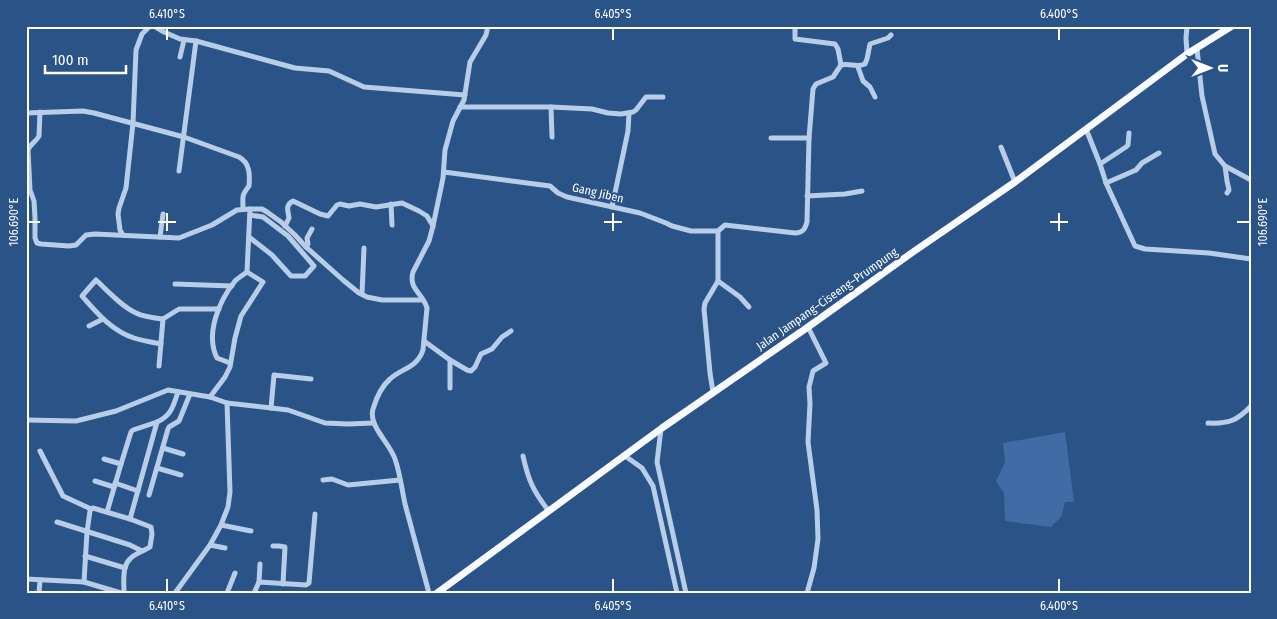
<svg xmlns="http://www.w3.org/2000/svg" width="1277" height="619" viewBox="0 0 1277 619" font-family="'Fira Sans Condensed',sans-serif">
<style>
.green{fill:#3f6ca4}
.lines{fill:none;stroke-linecap:round;stroke-linejoin:round}
.minor{stroke:#b8cde8;stroke-width:5}
.major{stroke:#f9fbfe;stroke-width:7}
.ticks{fill:none;stroke:#fff;stroke-width:2}
.labels{text-anchor:middle;dominant-baseline:central;stroke-width:4;stroke-linejoin:round;paint-order:stroke}
.street-label{font-size:12px;fill:#fff;stroke:#2a5388}
.neatline{fill:none;stroke:#fff;stroke-width:2}
.ticks-label{font-size:12px;text-anchor:middle;fill:#fff}
</style>
<rect width="100%" height="100%" fill="#2a5388"/>
<path class="green" d="M1065 432 1074 502H1065L1061 517 1051 527 1005 521 1004 493 996 481 1005 462 1003 443Z"/>
<g class="lines">
<g class="minor">
<path d="M154 26 164 32 180 39 196 41 295 68 329 71 364 87 465 95"/>
<path d="M795 26V39L835 44 838 49 841 65"/>
<path d="M1187 26 1186 38 1187 54"/>
<path d="M1197 49 1202 96 1215 154 1225 166 1251 180"/>
<path d="M180 57 184 40"/>
<path d="M858 67 863 81 870 87 875 97"/>
<path d="M460 107H551L592 109 608 113 621 114 633 112 636 110 646 97H663"/>
<path d="M551 107 552 137"/>
<path d="M40 112 39 136C36 142 30 144 28 150L30 190 34 201 35 218V238L37 243 41 244 69 246 76 245 86 235 95 234 179 238 212 225 237 210 250 209H262L267 212 281 222 295 235 306 247 343 280 359 293 367 297 382 300H422"/>
<path d="M26 113 83 111 94 113 184 137 239 157C250 163 250 175 249 186 241 196 243 197 243 209"/>
<path d="M1086 129 1100 164 1106 183 1135 246 1145 249 1209 253 1251 259"/>
<path d="M771 138H809"/>
<path d="M1001 147 1015 182"/>
<path d="M1100 164 1126 147 1128 145 1129 133"/>
<path d="M1225 166 1227 181 1229 190 1227 193"/>
<path d="M179 171 196 41"/>
<path d="M444 172 550 186 558 193 567 197 640 213 666 223 672 226 691 231H718"/>
<path d="M1106 183 1136 170 1142 163 1159 153"/>
<path d="M807 196 845 194 862 191"/>
<path d="M391 204 392 225"/>
<path d="M612 207 628 131 629 113"/>
<path d="M285 226 289 218C288 211 285 205 293 201L320 214 328 216 337 205 340 204 349 206 360 204 376 207 402 203 419 211 427 216 433 226"/>
<path d="M123 235 120 230 118 214 119 208 126 188 133 123 136 50 142 34 150 26"/>
<path d="M160 237 163 214"/>
<path d="M249 237 272 255 291 276H305L314 266 288 236 263 217 250 215"/>
<path d="M306 247 308 244 307 238 312 229"/>
<path d="M718 281 740 297 749 307"/>
<path d="M175 284 232 286"/>
<path d="M362 294 364 248"/>
<path d="M89 326 103 319"/>
<path d="M424 341 450 360V388"/>
<path d="M161 344C152 342 143 341 134 338 112 331 97 313 82 296L96 280C108 291 121 306 136 313 144 317 154 318 163 319"/>
<path d="M450 360 467 370 471 371 475 367 481 354 492 349 502 337 511 331"/>
<path d="M230 363 217 358C205 334 219 301 235 281 238 278 243 275 247 272"/>
<path d="M159 366 163 319 179 309H219"/>
<path d="M713 392 710 373 704 309 705 303 718 281V231L725 225 795 233C803 233 805 229 807 222L809 138 813 89 816 84 833 77 841 65C851 63 856 68 865 64L867 59 870 44 888 38 891 35"/>
<path d="M210 397 225 377 230 367 235 338 241 316 263 282 247 272 250 209"/>
<path d="M271 408 274 375 311 379"/>
<path d="M26 420 76 421 116 411 168 390 210 397 227 403"/>
<path d="M157 422C172 415 173 406 178 392"/>
<path d="M1208 423C1228 424 1237 421 1251 406"/>
<path d="M661 429 657 462 686 593"/>
<path d="M163 448 183 454"/>
<path d="M40 451 63 496 91 509"/>
<path d="M523 456C528 479 533 491 548 510"/>
<path d="M625 456 642 468 653 486 677 593"/>
<path d="M104 459 121 464 107 512"/>
<path d="M121 464 131 432 133 430 157 422 130 519"/>
<path d="M157 468 181 475"/>
<path d="M323 480 332 479 348 485 400 480"/>
<path d="M95 481 114 487"/>
<path d="M115 483 138 491"/>
<path d="M149 495 168 429 169 427 179 421 190 394"/>
<path d="M57 522 130 545 142 551"/>
<path d="M221 525 251 531"/>
<path d="M210 545 225 548"/>
<path d="M273 546H279L285 547 283 584"/>
<path d="M85 556 125 568"/>
<path d="M26 579 84 582 121 593"/>
<path d="M84 582 87 532 90 511 91 509 93 508 130 519 151 527 152 534 150 547C144 551 133 554 129 560 122 568 124 583 124 593"/>
<path d="M259 582 260 564"/>
<path d="M39 593 40 580"/>
<path d="M175 593 210 545 221 525 228 507 230 492 227 403 288 410 325 423 348 424 373 423"/>
<path d="M227 593 235 573"/>
<path d="M254 593 259 582 306 585 309 583 315 514"/>
<path d="M429 593C421 563 413 534 405 504 402 490 400 473 395 459 390 443 368 426 373 409 376 399 382 386 390 379 402 368 417 368 423 350L427 308C423 293 408 289 413 272L429 241 433 226 443 178 445 150 453 121 464 100 470 62 486 35 488 26"/>
<path d="M807 593 814 568 818 539 817 510 808 442 810 404 809 387 813 371 826 363 808 327"/>
</g>
<path class="major" d="M437 593 662 428 808 327 913 252 1015 182 1187 54 1232 26"/>
</g>
<path class="ticks" d="M167 28V40M613 28V40M1059 28V40M167 213V231M613 213V231M1059 213V231M28 222H40M158 222H176M604 222H622M1050 222H1068M1237 222H1250M167 579V592M613 579V592M1059 579V592"/>
<g class="labels">
<g class="street-label">
<text transform="translate(598 193) rotate(13)">Gang Jiben</text>
<text transform="translate(827 299) rotate(-35)">Jalan Jampang–Ciseeng–Prumpung</text>
</g>
</g>
<rect width="1277" height="619" fill="none" stroke="#2a5388" stroke-width="55"/>
<g transform="translate(1210 68) rotate(90)" stroke="#2a5388" stroke-width="4" paint-order="stroke">
<path d="M0-4L9 19L0 12L-9 19Z" fill="#ffffff"/>
<text y="-8" font-size="14" font-weight="bold" text-anchor="middle" fill="#ffffff">U</text>
</g>
<path d="M45 65v8h81v-8" fill="none" stroke="#ffffff" stroke-width="2.5"/>
<text x="52" y="65" font-size="15" fill="#ffffff" stroke="#2a5388" stroke-width="4" paint-order="stroke">100 m</text>
<rect x="28" y="28" width="1222" height="564" class="neatline"/>
<g class="ticks-label">
<text x="167" y="18">6.410°S</text>
<text x="613" y="18">6.405°S</text>
<text x="1059" y="18">6.400°S</text>
<text transform="translate(1263 222) rotate(-90)" y="4">106.690°E</text>
<text transform="translate(14 222) rotate(-90)" y="4">106.690°E</text>
<text x="167" y="610">6.410°S</text>
<text x="613" y="610">6.405°S</text>
<text x="1059" y="610">6.400°S</text>
</g>
</svg>
